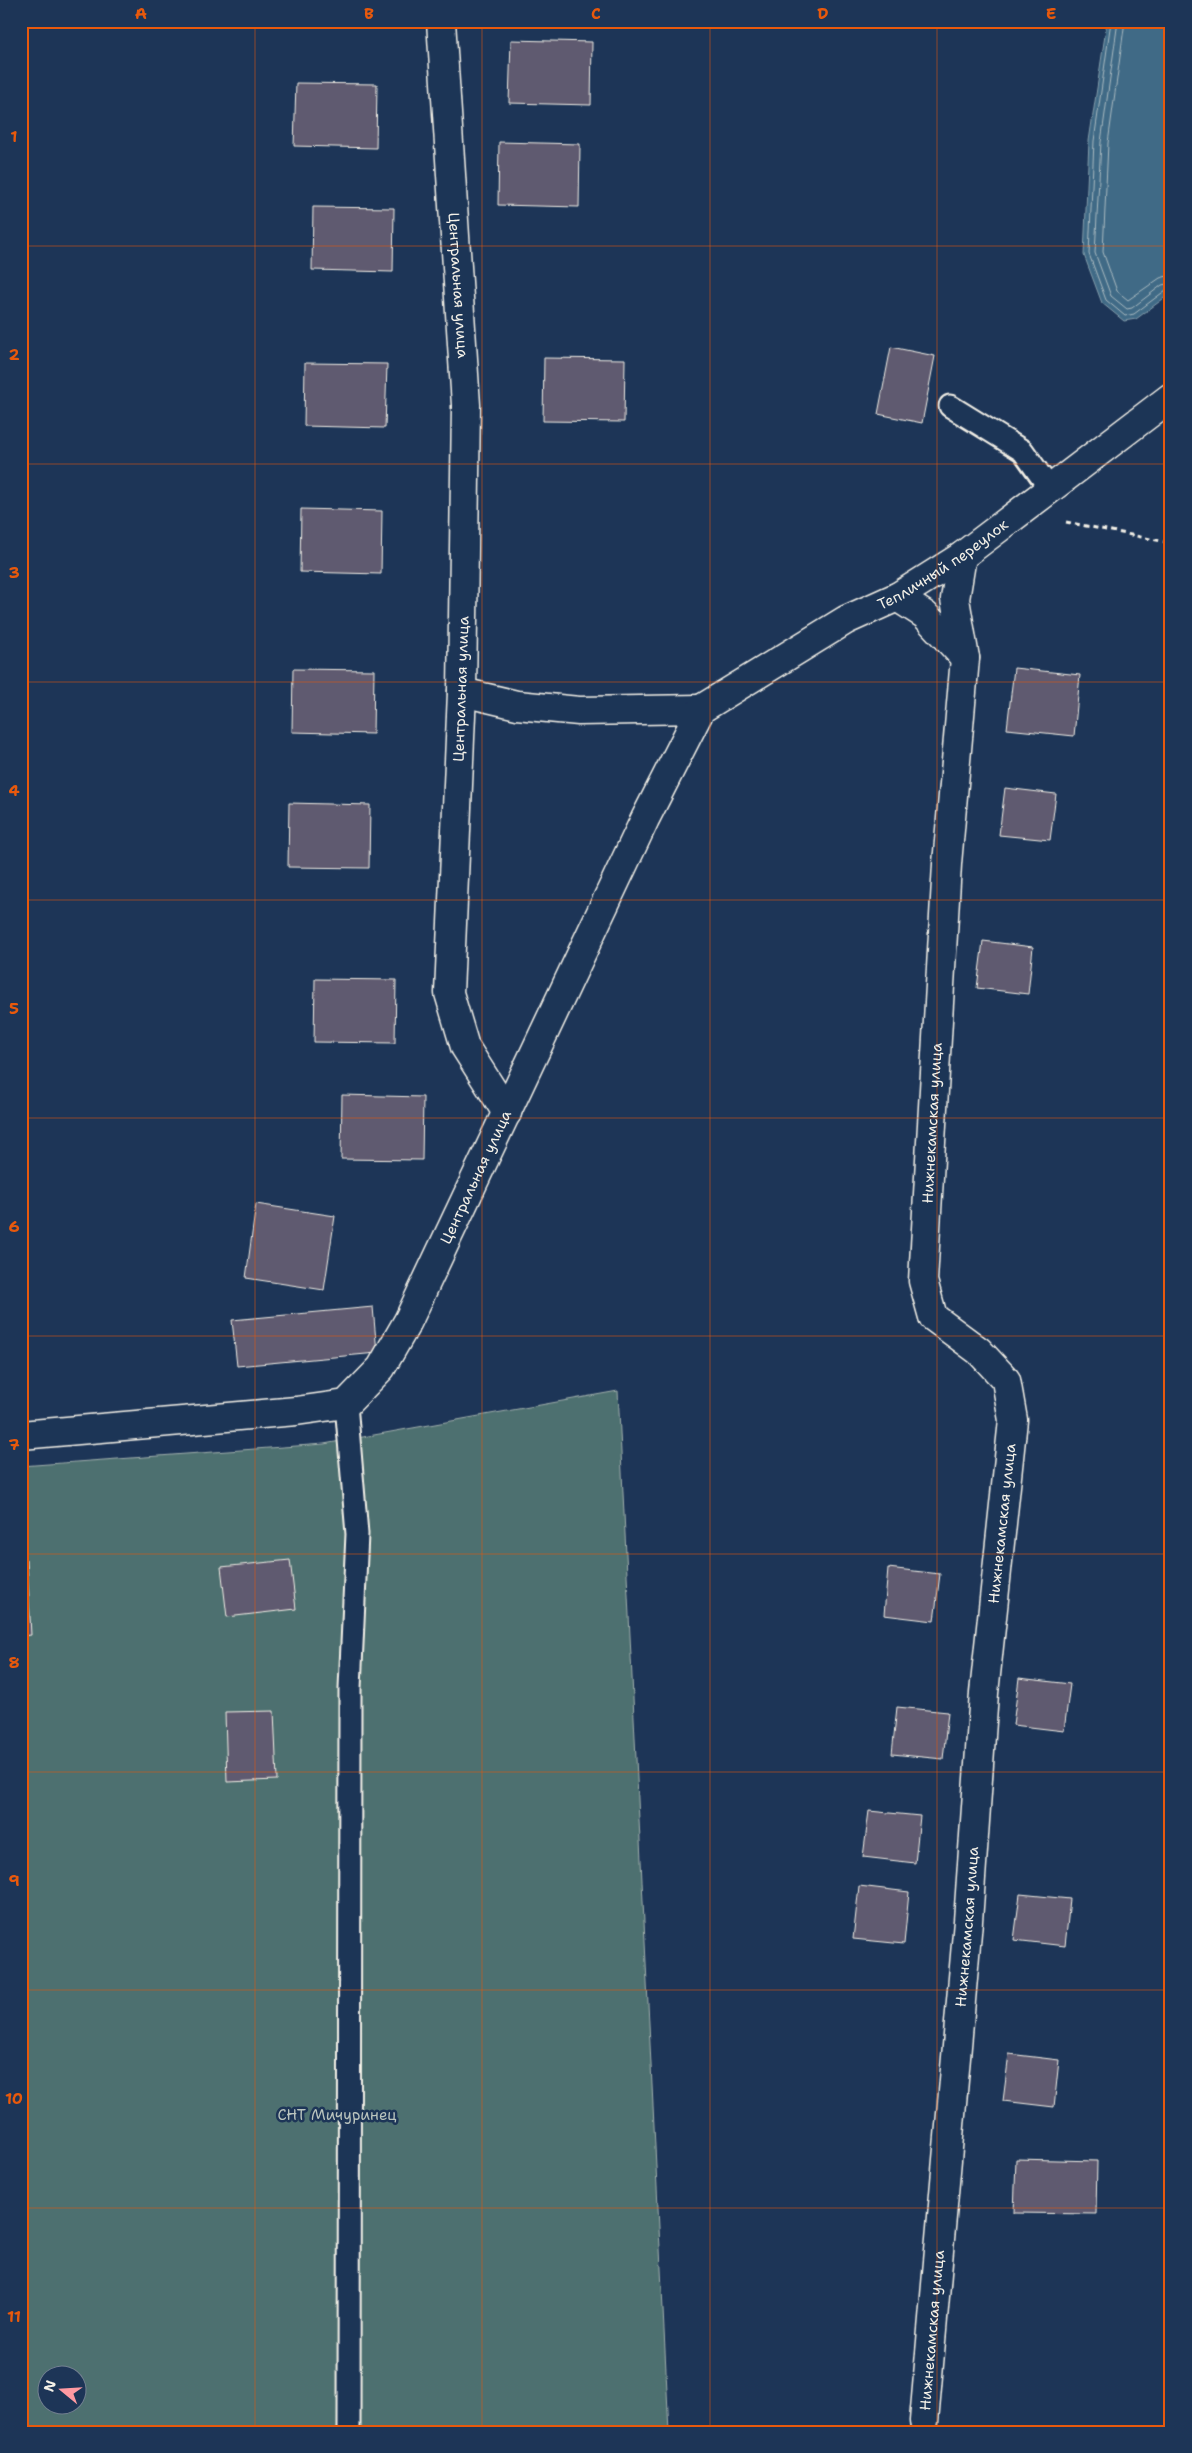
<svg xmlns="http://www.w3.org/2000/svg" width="1192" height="2453" viewBox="0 0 1192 2453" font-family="'Shantell Sans',sans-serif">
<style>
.green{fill:#4e6f70;stroke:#a1b0ac;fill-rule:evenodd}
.water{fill:#3f6a86;stroke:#87a0ad}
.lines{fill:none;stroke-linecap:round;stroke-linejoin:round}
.shore{stroke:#acbbc1;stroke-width:1}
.building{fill:#5f5a6f;stroke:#f4f1e8}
.lane-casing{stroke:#f4f1e8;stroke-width:25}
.street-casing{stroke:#f4f1e8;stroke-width:31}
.path{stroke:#f4f1e8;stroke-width:3;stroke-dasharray:5 4;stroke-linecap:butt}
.lane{stroke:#1d3557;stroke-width:21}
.street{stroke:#1d3557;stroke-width:28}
.grid{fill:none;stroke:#e8590c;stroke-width:1;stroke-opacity:0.55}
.labels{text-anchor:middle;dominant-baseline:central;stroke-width:5;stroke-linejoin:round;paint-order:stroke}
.street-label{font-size:15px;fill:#f4f1e8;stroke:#1d3557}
.park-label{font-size:15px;fill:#bac4be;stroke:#1d3557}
.neatline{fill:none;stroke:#e8590c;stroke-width:2}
.grid-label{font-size:16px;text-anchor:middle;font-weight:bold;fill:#e8590c}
</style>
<rect width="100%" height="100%" fill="#1d3557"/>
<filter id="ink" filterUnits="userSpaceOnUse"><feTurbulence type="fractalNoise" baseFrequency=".02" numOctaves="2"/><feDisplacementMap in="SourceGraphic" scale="10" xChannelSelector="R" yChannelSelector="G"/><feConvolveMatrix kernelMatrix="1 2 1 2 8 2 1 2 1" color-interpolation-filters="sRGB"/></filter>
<g filter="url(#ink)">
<path class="green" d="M618 1391 669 2432H21V1466L324 1444ZM48 2376H78V2406H48Z"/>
<path class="water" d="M1171 21V293L1136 319 1124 321 1102 303 1084 255 1089 141 1107 22Z"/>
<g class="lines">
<g class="shore">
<path d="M1111 21 1094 141 1089 254 1106 300 1125 316 1134 314 1166 290 1171 289"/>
<path d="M1118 21 1101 142 1095 253 1111 296 1127 309 1132 308 1162 285 1171 283"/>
<path d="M1125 21 1108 143 1103 252 1117 291 1128 300 1160 278 1171 275"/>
</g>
</g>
<g class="building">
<path d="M511 40 592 42 591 105 509 103Z"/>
<path d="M296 83 377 84 376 148 294 146Z"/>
<path d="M499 142 580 144 579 207 498 205Z"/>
<path d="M313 207 394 208 393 272 312 270Z"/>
<path d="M891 347 935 356 922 423 878 414Z"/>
<path d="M544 358 625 359 624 422 543 421Z"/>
<path d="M305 363 387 364 385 428 304 426Z"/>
<path d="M301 509 382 511 381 574 300 572Z"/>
<path d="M1014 668 1080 675 1074 736 1007 729Z"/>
<path d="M293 669 374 670 373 734 292 732Z"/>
<path d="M1005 788 1056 794 1050 840 999 835Z"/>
<path d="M289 803 370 805 369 868 288 867Z"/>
<path d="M983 941 1033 947 1028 994 977 988Z"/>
<path d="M315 979 396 980 395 1043 314 1042Z"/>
<path d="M342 1095 423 1097 422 1160 341 1159Z"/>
<path d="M256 1204 335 1216 324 1290 246 1278Z"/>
<path d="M373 1307 377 1353 237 1366 232 1320Z"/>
<path d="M290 1560 296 1609 227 1617 221 1567Z"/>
<path d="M21 1561H27L31 1635 21 1636Z"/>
<path d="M888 1568 940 1574 934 1621 884 1615Z"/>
<path d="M1019 1678 1070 1684 1064 1731 1013 1725Z"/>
<path d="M897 1707 948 1712 943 1759 892 1754Z"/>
<path d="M274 1711 277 1780 227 1782 225 1712Z"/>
<path d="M869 1811 920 1816 915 1863 863 1857Z"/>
<path d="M859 1886 909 1892 904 1944 853 1939Z"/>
<path d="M1020 1894 1070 1899 1065 1946 1014 1940Z"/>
<path d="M1009 2054 1059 2060 1054 2107 1003 2101Z"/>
<path d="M1016 2159 1097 2161 1096 2214 1014 2213Z"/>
</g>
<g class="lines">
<defs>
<g id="lane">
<path d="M950 406 1023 451 1050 489"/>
<path d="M346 1404 357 1534 350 1688 349 2432"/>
</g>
<g id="street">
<path id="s1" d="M441 21 466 405 462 692 449 993 465 1047 507 1113"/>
<path d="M897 597 925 615 965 658"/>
<path d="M462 692 517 705 579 711 701 709"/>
<path id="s2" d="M701 709 846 620 897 597 962 556 1171 397"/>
<path id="s3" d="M21 1435 296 1411 346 1404 381 1368 408 1321 645 819 701 709"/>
<path id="s4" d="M924 2421 968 1921 984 1693 1013 1420 1006 1380 979 1351 933 1317 923 1281 947 864 965 658 955 599 962 556"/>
</g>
</defs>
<use href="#lane" class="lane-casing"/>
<use href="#street" class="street-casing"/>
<path class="path" d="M1066 522 1171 543"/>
<use href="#lane" class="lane"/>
<use href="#street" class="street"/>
</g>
</g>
<path class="grid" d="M255 21V2432M482 21V2432M710 21V2432M937 21V2432M21 246H1171M21 464H1171M21 682H1171M21 900H1171M21 1118H1171M21 1336H1171M21 1554H1171M21 1772H1171M21 1990H1171M21 2208H1171"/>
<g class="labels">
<g class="street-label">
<text stroke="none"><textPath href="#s1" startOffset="265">Центральная улица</textPath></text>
<text stroke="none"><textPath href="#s2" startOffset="282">Тепличный переулок</textPath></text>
<text transform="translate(461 689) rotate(-88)">Центральная улица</text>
<text stroke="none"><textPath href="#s4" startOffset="1338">Нижнекамская улица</textPath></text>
<text stroke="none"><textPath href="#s3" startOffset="590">Центральная улица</textPath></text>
<text stroke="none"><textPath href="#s4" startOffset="901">Нижнекамская улица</textPath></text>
<text stroke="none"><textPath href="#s4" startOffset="496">Нижнекамская улица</textPath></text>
<text stroke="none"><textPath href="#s4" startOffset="91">Нижнекамская улица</textPath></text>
</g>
<g class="park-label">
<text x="337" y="2115">СНТ Мичуринец</text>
</g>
</g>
<rect width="1192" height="2453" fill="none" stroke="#1d3557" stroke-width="55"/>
<g transform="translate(62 2390) rotate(288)"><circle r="24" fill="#1d3557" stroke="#738091"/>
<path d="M0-4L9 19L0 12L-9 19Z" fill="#ff9aa2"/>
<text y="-8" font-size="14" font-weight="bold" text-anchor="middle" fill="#f4f1e8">N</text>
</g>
<rect x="28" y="28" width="1136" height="2398" class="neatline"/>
<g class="grid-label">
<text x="141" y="19">A</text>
<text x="369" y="19">B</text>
<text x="596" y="19">C</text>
<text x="823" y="19">D</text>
<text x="1051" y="19">E</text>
<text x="14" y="142">1</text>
<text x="14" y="360">2</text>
<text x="14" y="578">3</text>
<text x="14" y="796">4</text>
<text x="14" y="1014">5</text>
<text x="14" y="1232">6</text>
<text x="14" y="1450">7</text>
<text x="14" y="1668">8</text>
<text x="14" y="1886">9</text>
<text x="14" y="2104">10</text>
<text x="14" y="2322">11</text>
</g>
</svg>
